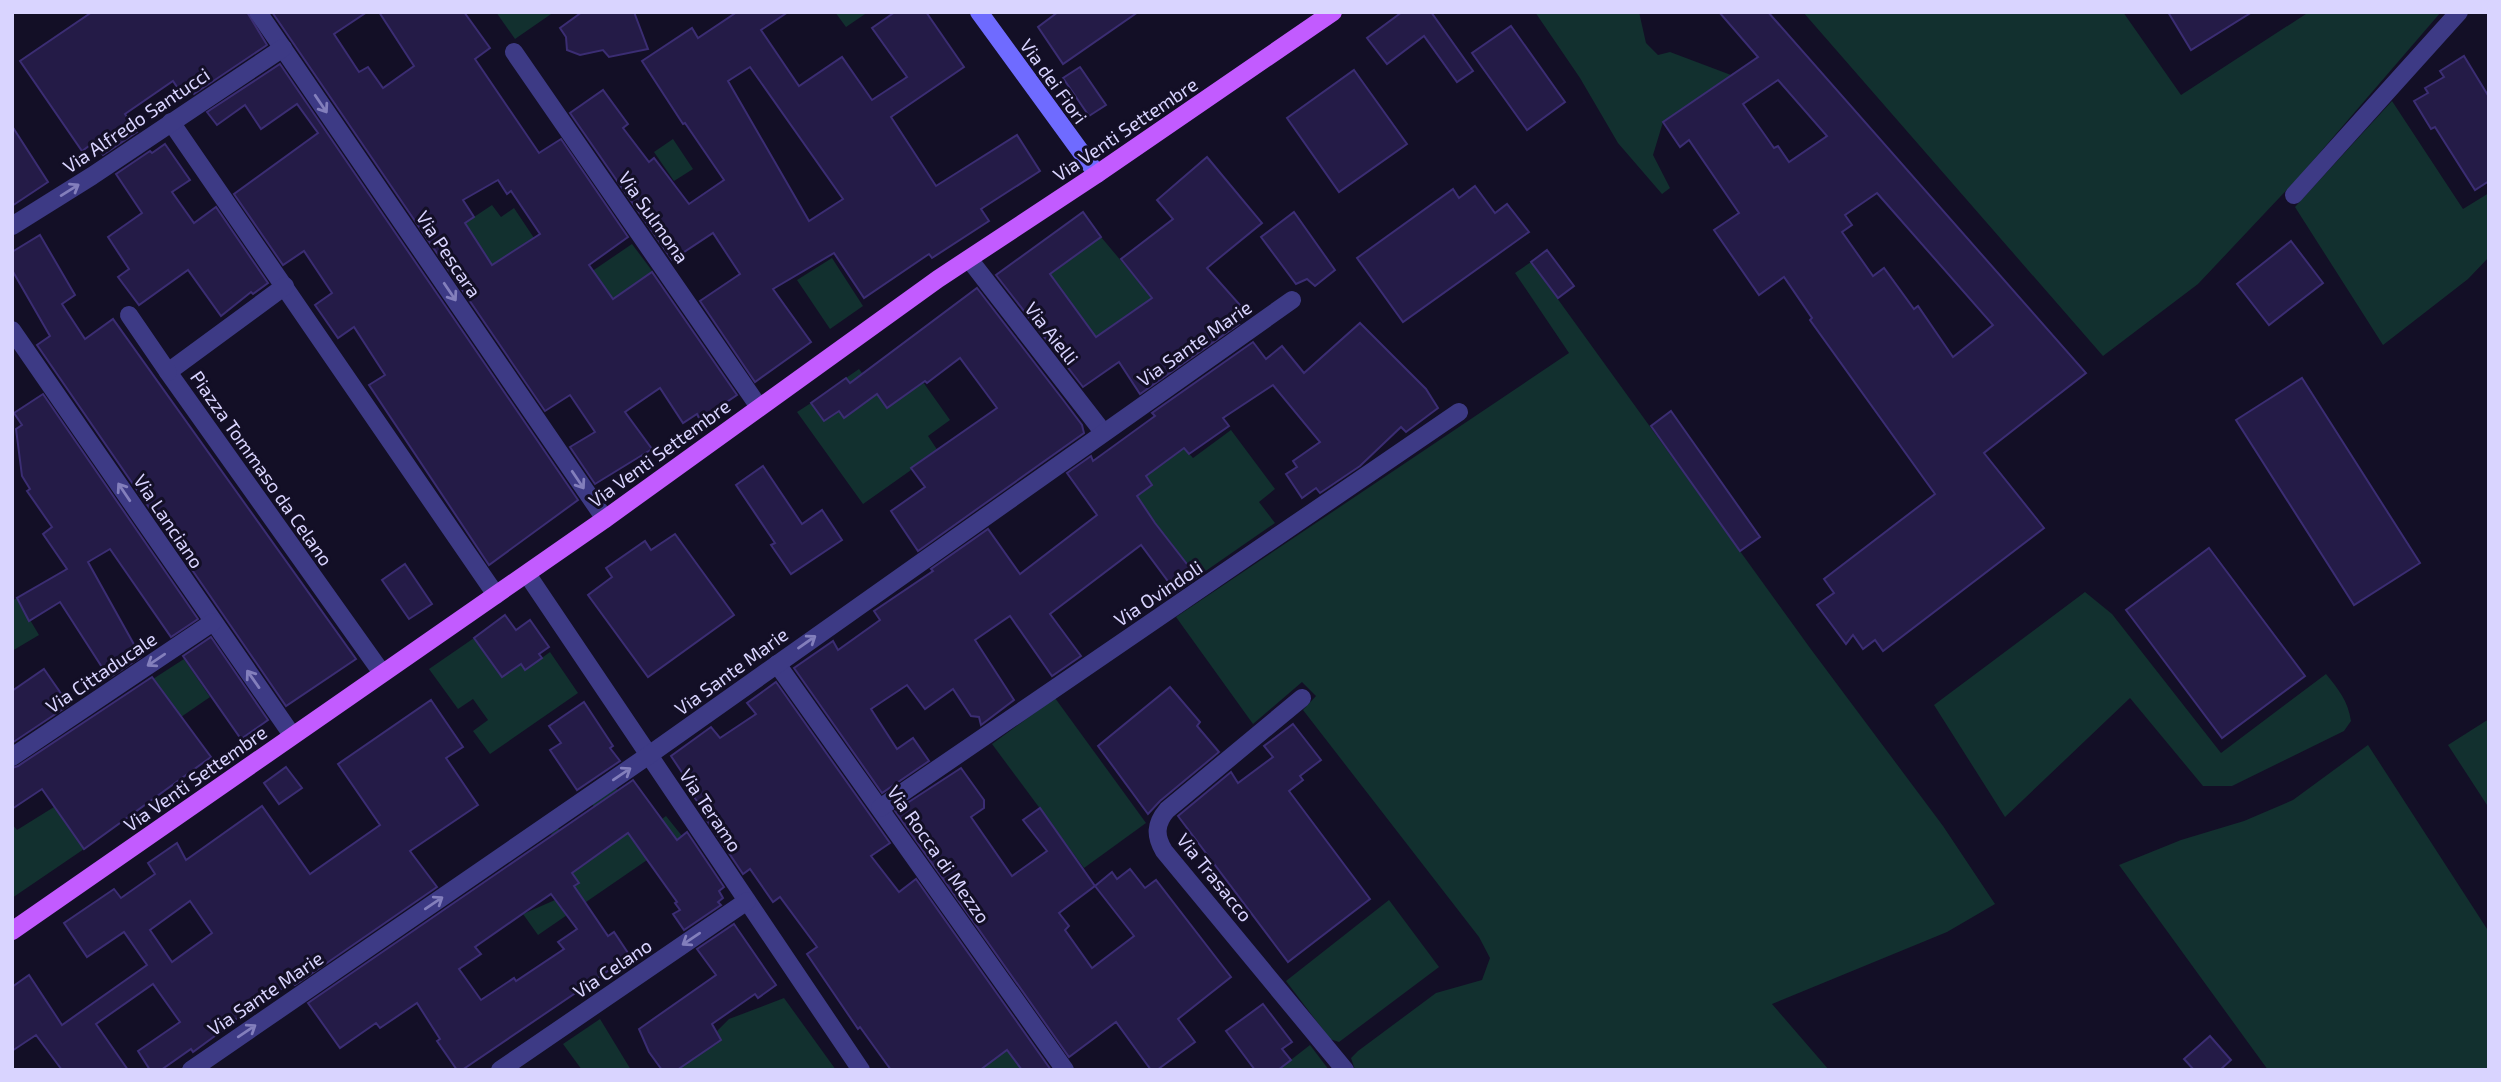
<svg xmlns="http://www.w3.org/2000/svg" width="2501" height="1082" viewBox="0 0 2501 1082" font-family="'Exo 2',sans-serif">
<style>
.green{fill:#12302f}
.building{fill:#241b47;stroke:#3b2d73;stroke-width:2;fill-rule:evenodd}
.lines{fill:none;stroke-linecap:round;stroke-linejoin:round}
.minor{stroke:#3d3a85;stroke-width:18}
.secondary{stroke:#6f6bff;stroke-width:18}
.primary{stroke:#c25bff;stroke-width:18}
.oneway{stroke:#837fbc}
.labels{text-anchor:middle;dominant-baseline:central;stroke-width:6;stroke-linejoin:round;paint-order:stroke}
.street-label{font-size:19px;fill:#d9d4ff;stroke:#130f26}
</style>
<rect width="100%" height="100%" fill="#130f26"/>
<g class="green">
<path d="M496 12H554L515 39Z"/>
<path d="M835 12H868L846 27Z"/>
<path d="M1535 12H1639L1646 43 1658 55 1670 52 1731 75 1663 122 1653 155 1670 188 1662 194 1618 143 1580 78Z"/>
<path d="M1803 12H2123L2181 95 2309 12H2441L2298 178 2198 284 2103 356Z"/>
<path d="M2392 101 2463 209 2489 193V257L2468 279 2383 345 2295 207Z"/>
<path d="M673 139 693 169 674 181 654 152Z"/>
<path d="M492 205 501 217 514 208 534 238 496 272 465 223Z"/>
<path d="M1101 237 1154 300 1132 311 1085 345 1049 275Z"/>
<path d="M632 244 653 272 605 304 585 276Z"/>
<path d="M832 258 863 306 830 329 797 280Z"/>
<path d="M1531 262 1810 648 1943 826 1995 904 1947 932 1772 1004 1829 1070H1355L1351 1058 1358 1051 1436 993 1482 980 1490 958 1479 937 1303 710 1316 696 1302 682 1253 724 1176 617 1569 353 1515 273Z"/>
<path d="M859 369 887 407 923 382 950 420 928 436 938 451 863 504 797 412 811 403 824 421 839 411 844 418 864 403 846 378Z"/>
<path d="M1231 430 1275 489 1259 502 1275 523 1197 577 1159 529 1137 496 1152 484 1133 458 1164 443 1173 456 1184 448 1193 458Z"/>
<path d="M2085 592 2112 614 2221 753 2326 674C2339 690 2348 701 2351 721L2344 731 2232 786H2203L2130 698 2005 817 1934 705Z"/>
<path d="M17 598 39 635 12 651V601Z"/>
<path d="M474 638 502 677 521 664 525 670 550 652 578 693 490 754 473 731 488 720 473 699 458 709 429 669Z"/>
<path d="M184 659 210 697 181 717 153 679Z"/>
<path d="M1055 698 1146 823 1084 868 992 744Z"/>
<path d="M2489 719V808L2448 745Z"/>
<path d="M2368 745 2489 932V1070H2268L2119 865 2181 840 2244 821 2293 800Z"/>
<path d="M616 788 628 806 634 840 666 816 682 836 538 935 523 914 555 900 579 883 565 863 569 859 551 834 558 828 583 865 604 851 606 825 592 804Z"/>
<path d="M54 807 84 849 12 898V824L17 830Z"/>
<path d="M1389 900 1439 967 1339 1042 1330 1039 1286 981Z"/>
<path d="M784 998 836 1070H677L721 1040 717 1031 729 1019Z"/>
<path d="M600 1019 631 1070H582L563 1044Z"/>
<path d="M1310 1045 1329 1070H1278Z"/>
<path d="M1007 1050 1022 1070H979Z"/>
</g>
<g class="building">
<path d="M92 12H247L267 45 194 94 189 87 181 93 173 81 125 114 137 132 103 155 93 143 82 151 20 61Z"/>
<path d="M272 12H367L334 34 359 72 368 67 383 88 414 66 379 12H464L490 48 475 59 539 153 561 139 628 237 589 265 613 299 652 272 737 395 700 420 697 414 683 423 660 388 625 412 652 449 595 484 570 447 595 432 570 395 545 411ZM498 180 507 194 511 191 540 234 492 265 465 223 474 217 463 200Z"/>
<path d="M582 12H634L648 49 609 57 603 50 580 55 567 50 566 37 560 28Z"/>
<path d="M737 12H788L761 30 799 86 842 57 872 100 907 77 872 28 895 12H926L964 67 891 117 936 186 1017 135 1040 171 981 209 989 221 932 258 929 254 864 298 834 253 773 289 811 342 755 382 700 301 740 274 713 233 672 260 570 113 603 90 628 124 623 128 649 162 654 158 689 204 724 180 685 123 683 124 642 61 692 28 698 38ZM750 67 843 199 809 221 728 81Z"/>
<path d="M1058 12H1138L1063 64 1038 27Z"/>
<path d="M1402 12H1431L1473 71 1457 82 1424 36 1387 64 1367 38Z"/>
<path d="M1719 12H1768L2086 373 1984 453 2044 528 1883 651 1875 640 1863 649 1853 635 1846 644 1817 605 1834 593 1824 579 1935 494 1810 320 1812 318 1784 277 1759 295 1714 230 1739 213 1689 140 1680 147 1663 122 1758 57ZM1778 80 1827 136 1789 162 1778 146 1774 148 1743 104ZM1877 193 1993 325 1953 357 1918 306 1914 309 1884 268 1873 276 1842 232 1852 225 1845 215Z"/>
<path d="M2168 12H2252L2191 50Z"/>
<path d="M1511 26 1565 102 1527 130 1472 53Z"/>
<path d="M2464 56 2489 97V181L2475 190 2435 127 2431 129 2414 101 2428 93 2425 88 2444 77 2440 71Z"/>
<path d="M280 64 578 500 489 565 369 385 385 375 354 327 338 338 315 305 332 293 304 251 283 265 234 194 318 133 297 104 261 129 245 105 217 125 207 112Z"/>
<path d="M1080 67 1106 105 1089 116 1063 78Z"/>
<path d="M1354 70 1407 144 1339 192 1287 118Z"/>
<path d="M12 126 48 182 12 206Z"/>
<path d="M165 144 190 180 172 192 194 223 216 207 268 283 253 294 251 292 221 316 188 270 139 305 118 277 129 269 108 237 142 213 116 174 150 151 152 153Z"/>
<path d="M1207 157 1262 223 1207 268 1248 314 1237 322 1239 324 1140 394 1119 362 1083 387 996 275 1083 212 1101 237 1050 274 1096 337 1152 298 1121 259 1173 219 1157 200Z"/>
<path d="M1475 186 1495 213 1507 204 1529 232 1403 322 1357 258 1453 189 1459 198Z"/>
<path d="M1294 212 1335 270 1315 286 1307 279 1296 284 1261 237Z"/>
<path d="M40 235 75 295 62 304 85 339 113 319 356 659 286 706 37 345 50 336 12 270V252Z"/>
<path d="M2291 241 2323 283 2269 325 2237 284Z"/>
<path d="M1547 250 1574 286 1558 298 1531 262Z"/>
<path d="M977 288 1064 401 1082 425 1084 433 918 551 891 511 925 487 911 468 997 408 983 389 960 358 927 383 925 381 887 408 877 394 844 418 839 411 824 421 811 403 846 378 850 383Z"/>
<path d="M1360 323 1426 389 1438 408 1406 432 1401 427 1360 466 1320 493 1316 488 1302 498 1286 474 1297 467 1293 461 1320 442 1273 385 1223 418 1229 426 1189 454 1184 448 1146 476 1152 485 1137 496 1155 523 1197 577 1176 592 1141 545 1050 614 1081 656 1052 676 1010 616 975 640 1014 700 981 725 979 717 971 716 953 689 925 709 907 685 871 709 897 749 913 738 929 761 882 793 794 668 833 641 838 650 880 620 874 611 933 571 931 569 988 529 1020 574 1097 515 1067 473 1091 456 1093 461 1155 416 1152 413 1253 342 1266 359 1282 346 1304 373Z"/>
<path d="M2302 378 2420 563 2354 605 2236 420Z"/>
<path d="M43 394 198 619 171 637 110 549 88 562 141 657 109 678 60 602 29 621 17 598 67 569 43 534 52 527 27 491 30 489 22 476 16 429 22 425 14 413Z"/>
<path d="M1671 411 1760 537 1740 551 1651 426Z"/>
<path d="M763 466 802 524 822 510 842 540 791 574 771 545 775 543 736 485Z"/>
<path d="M675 534 734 615 648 677 588 595 612 577 606 568 645 541 651 550Z"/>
<path d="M2209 548 2305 676 2222 738 2126 610Z"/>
<path d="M405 564 432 604 409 619 382 580Z"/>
<path d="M505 615 516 630 530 620 549 647 539 654 542 658 525 670 521 664 502 677 474 638Z"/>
<path d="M211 637 268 720 241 739 183 656Z"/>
<path d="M44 669 69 705 12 743V691Z"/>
<path d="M152 677 211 757 84 849 42 789 12 809V768L18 766Z"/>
<path d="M776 682 890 843 871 856 899 892 916 879 1051 1070H1022L1007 1050 980 1070H891L860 1027 858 1029 807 954 817 947 780 897 773 902 750 869 743 874 706 819 709 817 694 797 697 795 671 756 711 727 720 738 756 714 747 703Z"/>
<path d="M1170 687 1200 722 1197 726 1219 752 1160 801 1148 814 1098 746Z"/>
<path d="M431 700 463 747 446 758 478 805 410 851 437 887 295 985 292 982 233 1021 234 1022 193 1052 191 1049 161 1070H150L138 1051 180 1022 153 984 96 1024 128 1070H62L36 1035 12 1051V987L29 975 62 1025 147 965 124 932 87 957 64 923 114 889 121 898 155 874 148 863 177 843 186 860 262 806 310 874 380 825 338 764ZM190 901 212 933 172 962 150 930Z"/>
<path d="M584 702 613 746 610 748 620 761 577 790 550 750 561 743 549 726Z"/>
<path d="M1293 724 1321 760 1300 776 1303 780 1289 791 1370 899 1288 962 1178 816 1231 772 1238 783 1273 757 1264 746Z"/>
<path d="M286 767 302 788 279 804 264 783Z"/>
<path d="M961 768 984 800V808L971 817 1012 876 1047 851 1023 820 1040 808 1095 886 1112 872 1117 879 1130 869 1145 888 1156 880 1231 977 1178 1019 1195 1042 1157 1070H1151L1116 1022 1069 1057 895 811ZM1095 886 1134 936 1092 968 1065 930 1069 926 1059 913Z"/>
<path d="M633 780 677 840 687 832 724 887 719 891 723 898 718 902 721 905 684 930 673 914 680 910 675 903 677 902 628 833 572 873 579 883 574 886 608 936 614 932 630 956 462 1070H457L437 1041 440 1039 417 1003 380 1028 376 1023 340 1048 308 1003ZM551 894 577 929 558 942 564 949 516 981 514 978 481 1000 459 969 481 954 475 947Z"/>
<path d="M734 924 776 985 758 998 755 994 712 1024 721 1040 677 1070H662L649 1052 639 1029 716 975 697 949Z"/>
<path d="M1263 1004 1292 1042 1282 1049 1291 1060 1278 1070H1255L1226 1031Z"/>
<path d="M2210 1036 2231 1060 2220 1070H2194L2184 1059Z"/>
</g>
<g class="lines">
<g class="minor">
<path d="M258 12 605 519"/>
<path d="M514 52 759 407"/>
<path d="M171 122 496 595"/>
<path d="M2294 195 2459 12"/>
<path d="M12 226 92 176 283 48"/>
<path d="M969 259 1103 432"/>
<path d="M285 286 168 372 382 673"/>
<path d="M129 315 168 372"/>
<path d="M12 330 292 735"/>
<path d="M527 574 861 1070"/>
<path d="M777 664 1065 1070"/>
<path d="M1302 698 1167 810C1155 824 1155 836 1164 851L1345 1070"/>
<path d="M12 757 213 622"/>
<path d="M880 808 1459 412"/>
<path d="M191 1070 649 755 1292 300"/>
<path d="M500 1070 747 901"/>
</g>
<path class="secondary" d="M979 12 1097 174"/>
<path class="primary" d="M12 931 605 519 938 279 1097 174 1333 12"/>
</g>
<defs><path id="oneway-shaft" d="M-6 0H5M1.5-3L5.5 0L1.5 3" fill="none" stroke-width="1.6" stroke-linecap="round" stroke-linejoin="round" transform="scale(1.75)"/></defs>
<g class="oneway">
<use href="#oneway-shaft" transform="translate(321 104) rotate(56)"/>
<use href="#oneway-shaft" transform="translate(70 190) rotate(-32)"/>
<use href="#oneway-shaft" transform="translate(450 292) rotate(56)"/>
<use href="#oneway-shaft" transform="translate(578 480) rotate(56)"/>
<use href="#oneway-shaft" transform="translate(124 492) rotate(-124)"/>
<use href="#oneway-shaft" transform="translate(807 642) rotate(-35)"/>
<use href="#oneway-shaft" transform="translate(156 660) rotate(146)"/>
<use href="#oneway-shaft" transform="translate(253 679) rotate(-125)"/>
<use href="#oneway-shaft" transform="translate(622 774) rotate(-34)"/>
<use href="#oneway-shaft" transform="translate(434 903) rotate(-34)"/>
<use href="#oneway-shaft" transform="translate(691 939) rotate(146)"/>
<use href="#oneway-shaft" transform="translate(247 1031) rotate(-34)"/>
</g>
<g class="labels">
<g class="street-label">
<text transform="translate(1054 81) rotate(54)">Via dei Fiori</text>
<text transform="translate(136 120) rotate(-34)">Via Alfredo Santucci</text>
<text transform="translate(1125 129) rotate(-34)">Via Venti Settembre</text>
<text transform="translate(654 217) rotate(55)">Via Sulmona</text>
<text transform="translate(449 254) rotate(56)">Via Pescara</text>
<text transform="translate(1052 333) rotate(52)">Via Aielli</text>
<text transform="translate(1194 343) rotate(-35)">Via Sante Marie</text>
<text transform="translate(659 453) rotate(-36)">Via Venti Settembre</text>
<text transform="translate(262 468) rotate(55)">Piazza Tommaso da Celano</text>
<text transform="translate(169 521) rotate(56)">Via Lanciano</text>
<text transform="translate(1158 593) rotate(-34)">Via Ovindoli</text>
<text transform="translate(731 671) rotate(-36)">Via Sante Marie</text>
<text transform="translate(101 672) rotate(-34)">Via Cittaducale</text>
<text transform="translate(195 778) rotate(-35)">Via Venti Settembre</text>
<text transform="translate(711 810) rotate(56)">Via Teramo</text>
<text transform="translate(939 854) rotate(55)">Via Rocca di Mezzo</text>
<text transform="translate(1215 877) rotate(51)">Via Trasacco</text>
<text transform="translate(612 968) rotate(-34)">Via Celano</text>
<text transform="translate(265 993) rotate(-34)">Via Sante Marie</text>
</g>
</g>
<rect width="2501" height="1082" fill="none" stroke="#d9d4ff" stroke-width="28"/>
</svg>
